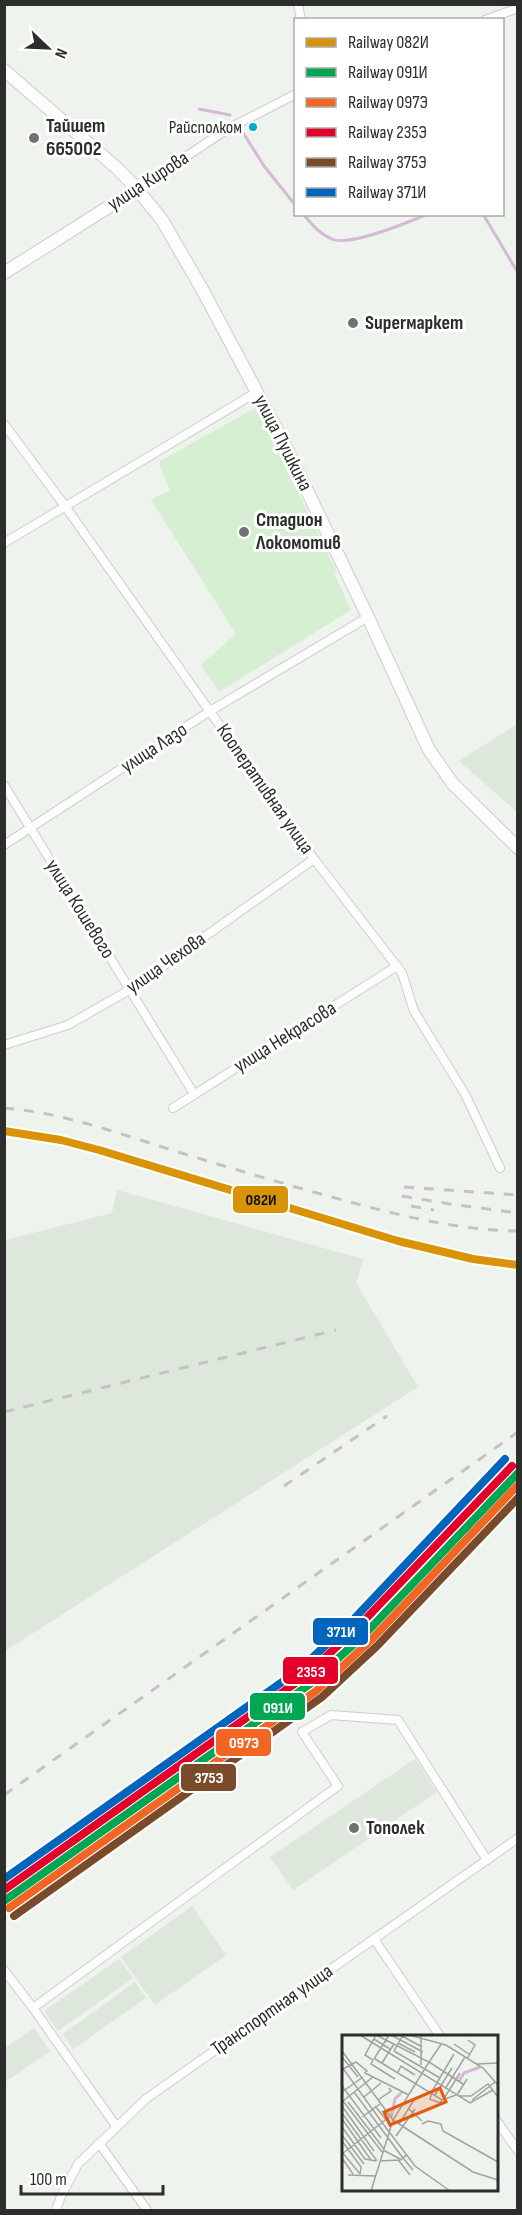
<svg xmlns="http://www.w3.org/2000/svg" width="522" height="2215" viewBox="0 0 522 2215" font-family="'Sofia Sans Condensed',sans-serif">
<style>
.built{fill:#dee7dc}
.green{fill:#d6efd2}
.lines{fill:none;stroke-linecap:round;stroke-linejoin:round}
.stream{stroke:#d6b8d7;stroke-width:3}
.street-casing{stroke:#cbceca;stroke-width:10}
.secondary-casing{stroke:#cbceca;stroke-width:14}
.primary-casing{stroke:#cbceca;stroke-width:14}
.street{stroke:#fcfdfc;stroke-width:8}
.secondary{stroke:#fcfdfc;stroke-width:12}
.primary{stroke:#fcfdfc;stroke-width:12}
.rail{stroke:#c3c4c2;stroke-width:3;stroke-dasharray:10 10;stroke-linecap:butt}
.rail-1-casing{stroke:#fff;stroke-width:12}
.rail-2-casing{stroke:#fff;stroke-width:12}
.rail-3-casing{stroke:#fff;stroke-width:12}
.rail-4-casing{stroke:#fff;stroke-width:12}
.rail-5-casing{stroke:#fff;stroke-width:12}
.rail-6-casing{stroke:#fff;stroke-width:12}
.rail-1{stroke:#d89406;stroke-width:8}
.rail-2{stroke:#00a651;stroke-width:8}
.rail-3{stroke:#f26522;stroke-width:8}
.rail-4{stroke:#e4002b;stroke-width:8}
.rail-5{stroke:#7a4b2a;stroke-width:8}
.rail-6{stroke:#0065bd;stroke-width:8}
.bus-dot{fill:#00a9ce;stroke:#fff;stroke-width:2}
.poi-dot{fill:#6f736f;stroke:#fff;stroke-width:2}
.labels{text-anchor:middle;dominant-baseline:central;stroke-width:6;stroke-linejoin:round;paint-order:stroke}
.bus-label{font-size:18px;fill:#2b2e2b;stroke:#fff;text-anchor:end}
.poi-label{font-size:20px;font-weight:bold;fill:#2b2e2b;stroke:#fff;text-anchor:start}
.street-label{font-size:20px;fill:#2b2e2b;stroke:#fff}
.inset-river{fill:none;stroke:#d6b8d7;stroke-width:3}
.inset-road{fill:none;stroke:#a0a49f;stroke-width:1.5}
.view{fill:#e8590c;fill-opacity:0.15;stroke:#e8590c;stroke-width:3}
.inset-edge{fill:none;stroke:#2b2e2b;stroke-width:3}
.line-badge{stroke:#fff;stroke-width:2}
.badge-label{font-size:16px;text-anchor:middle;font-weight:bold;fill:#fff}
.pale-badge-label{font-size:16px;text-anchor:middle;font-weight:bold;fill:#111}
</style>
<rect width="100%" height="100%" fill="#eef3ed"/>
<g class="built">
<path d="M517 724V812L459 761Z"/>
<path d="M117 1190 363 1259 356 1283 418 1387 5 1651V1240L112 1213Z"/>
<path d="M415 1759 437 1792 293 1890 270 1857Z"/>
<path d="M192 1906 226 1955 155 2005 121 1957Z"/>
<path d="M119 1959 133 1978 58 2031 44 2011Z"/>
<path d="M135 1982 146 1998 73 2049 63 2034Z"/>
<path d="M34 2028 50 2051 5 2082V2048Z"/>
</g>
<path class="green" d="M257 407 337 572 334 573 351 610 219 692 201 665 236 634 151 500 170 490 160 467V461Z"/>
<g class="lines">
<g class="stream">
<path d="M199 109 230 115"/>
<path d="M242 131 264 166 296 206"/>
<path d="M303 214C312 224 319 234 332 239 349 247 409 222 428 214"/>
<path d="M483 214 518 273"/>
</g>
<defs>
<g id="street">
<path d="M298 4 301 20"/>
<path d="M485 20 518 8"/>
<path d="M137 189 226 130 296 94"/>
<path d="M4 424 65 506 314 859 402 973 414 1011 465 1094 500 1168"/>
<path d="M4 543 257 392"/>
<path d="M4 785 194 1094"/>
<path d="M4 845 210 711 368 617"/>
<path d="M4 1045 68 1025 131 989 314 859"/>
<path d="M173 1108 397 966"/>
<path d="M374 1939 440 2036"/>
<path d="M4 1970 33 2008"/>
<path d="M496 2120 518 2151"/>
<path d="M116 2126 33 2008 338 1786 302 1732 331 1715 398 1720 487 1860"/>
<path d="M99 2143 147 2210"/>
<path d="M56 2210 61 2196 78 2164 147 2098 518 1838"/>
</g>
<path id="secondary" d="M137 189 162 220 202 289 285 445 368 617 429 750 453 784 518 848"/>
<path id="primary" d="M4 70 118 169 137 189 4 273"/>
</defs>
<use href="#street" class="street-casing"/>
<use href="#secondary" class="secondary-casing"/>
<use href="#primary" class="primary-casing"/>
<use href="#street" class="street"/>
<use href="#secondary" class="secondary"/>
<use href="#primary" class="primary"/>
<g class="rail">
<path d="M4 1108C57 1112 109 1130 159 1146 213 1163 267 1179 321 1194 386 1212 450 1230 518 1231"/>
<path d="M404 1187 518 1195"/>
<path d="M402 1196 450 1204 518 1213"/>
<path d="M411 1206 434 1210"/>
<path d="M4 1412 336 1330"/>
<path d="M284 1486 387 1416"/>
<path d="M4 1795 518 1432"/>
</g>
<defs>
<path id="rail-1" d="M4 1131 61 1140 99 1150 398 1241 473 1259 518 1265"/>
<path id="rail-2" d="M4 1901 310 1684 365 1634 518 1473"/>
<path id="rail-3" d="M9 1908 316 1691 371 1640 518 1485"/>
<path id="rail-4" d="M4 1890 304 1677 358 1627 512 1466"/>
<path id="rail-5" d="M14 1916 322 1697 377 1646 518 1498"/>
<path id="rail-6" d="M4 1879 299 1670 352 1621 505 1459"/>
</defs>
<use href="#rail-1" class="rail-1-casing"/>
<use href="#rail-2" class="rail-2-casing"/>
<use href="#rail-3" class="rail-3-casing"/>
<use href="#rail-4" class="rail-4-casing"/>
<use href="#rail-5" class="rail-5-casing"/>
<use href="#rail-6" class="rail-6-casing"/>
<use href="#rail-1" class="rail-1"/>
<use href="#rail-2" class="rail-2"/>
<use href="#rail-3" class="rail-3"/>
<use href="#rail-4" class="rail-4"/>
<use href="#rail-5" class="rail-5"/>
<use href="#rail-6" class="rail-6"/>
</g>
<circle class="bus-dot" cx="253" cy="127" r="5"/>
<g class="poi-dot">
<circle cx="34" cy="138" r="6"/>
<circle cx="353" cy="323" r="6"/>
<circle cx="244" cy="532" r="6"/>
<circle cx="354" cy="1828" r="6"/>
</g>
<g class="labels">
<g class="bus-label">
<text x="242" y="127">Райсполком</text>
</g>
<g class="poi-label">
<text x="46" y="126">Тайшет<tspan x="46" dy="23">665002</tspan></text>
<text x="365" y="323">Superмаркет</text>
<text x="256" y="520">Стадион<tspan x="256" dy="23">Локомотив</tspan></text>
<text x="366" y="1828">Тополек</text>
</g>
<g class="street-label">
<text transform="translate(148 181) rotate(-33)">улица Кирова</text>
<text transform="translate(283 443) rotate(63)">улица Пушкина</text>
<text transform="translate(154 748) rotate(-33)">улица Лазо</text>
<text transform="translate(265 789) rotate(55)">Кооперативная улица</text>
<text transform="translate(80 909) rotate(58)">улица Кошевого</text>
<text transform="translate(166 963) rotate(-35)">улица Чехова</text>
<text transform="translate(285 1037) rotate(-32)">улица Некрасова</text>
<text transform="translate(272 2010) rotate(-35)">Транспортная улица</text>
</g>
</g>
<g transform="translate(342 2035)">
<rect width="156" height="156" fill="#eef3ed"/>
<path class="inset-river" d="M117 46 122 38 138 32M49 82 53 64 60 57"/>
<path class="inset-road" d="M18 0 128 68 151 55M34 0 23 20 31 25 29 29 53 44M49 0 81 17M61 0 52 16 98 43M67 0 104 10 141 33 156 50M60 1 80 12M32 4 48 14M56 8 73 17M100 8 87 27 121 49M112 9 127 19M0 16 51 85M0 22 16 42M32 24 47 0M33 24 100 65 114 60M125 24 133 10 126 5M40 28 52 9M135 29 156 28M79 30V0M0 32 47 97M1 34 14 27 25 36 22 38M56 37 59 31 73 40M23 38 67 60M0 51 39 103M103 54 123 22M0 57 21 42M12 57 61 123 64 120M89 58 112 19M90 58 88 64 98 68 100 65M93 60 110 33M115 60 125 44M117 61H129L146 49 156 62M22 62 39 48M36 65 49 56 47 53M101 65 118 38M130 65 153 47M1 66 40 117M1 66 31 42M6 67 42 114M0 71 32 116M33 71 49 91M66 73 80 86M0 78 35 126M20 82 38 69M0 84 29 125M51 85 131 137 156 145M57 89 72 65M80 89 86 86 99 89 101 96 156 127M0 92 23 124 34 126M48 98 73 131 108 156M0 100 22 129M54 101 73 74M0 106 19 132 18 139M41 115 58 124M0 117 18 139M0 119 47 82M0 123 11 139M38 126 57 125M6 140 34 141M68 140 57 126 61 123 71 135M29 156 51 85 87 27 34 0"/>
<path class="view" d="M98 53 104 67 48 90 42 77Z"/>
<rect width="156" height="156" class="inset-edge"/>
</g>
<g class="line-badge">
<rect x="232" y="1185" width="57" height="29" rx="6" fill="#d89406"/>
<rect x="312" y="1617" width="57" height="29" rx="6" fill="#0065bd"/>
<rect x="282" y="1656" width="57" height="29" rx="6" fill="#e4002b"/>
<rect x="249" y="1692" width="57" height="29" rx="6" fill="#00a651"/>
<rect x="215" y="1728" width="57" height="29" rx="6" fill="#f26522"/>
<rect x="180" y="1763" width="57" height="29" rx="6" fill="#7a4b2a"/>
</g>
<g class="badge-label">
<text x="341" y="1637">371И</text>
<text x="311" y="1677">235Э</text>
<text x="278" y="1713">091И</text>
<text x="244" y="1748">097Э</text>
<text x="209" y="1783">375Э</text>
</g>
<g class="pale-badge-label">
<text x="261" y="1205">082И</text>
</g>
<rect width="522" height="2215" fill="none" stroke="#2b2e2b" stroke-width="12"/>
<rect x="294" y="18" width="210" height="198" fill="#ffffff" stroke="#aaabaa" stroke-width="1.5"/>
<rect x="306" y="38" width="30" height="9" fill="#d89406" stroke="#aaabaa" stroke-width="1.5"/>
<text x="348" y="48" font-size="18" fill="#2b2e2b">Railway 082И</text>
<rect x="306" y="68" width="30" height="9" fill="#00a651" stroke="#aaabaa" stroke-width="1.5"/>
<text x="348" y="78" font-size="18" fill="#2b2e2b">Railway 091И</text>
<rect x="306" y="98" width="30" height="9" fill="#f26522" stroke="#aaabaa" stroke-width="1.5"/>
<text x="348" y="108" font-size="18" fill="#2b2e2b">Railway 097Э</text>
<rect x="306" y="128" width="30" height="9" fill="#e4002b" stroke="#aaabaa" stroke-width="1.5"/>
<text x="348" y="138" font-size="18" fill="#2b2e2b">Railway 235Э</text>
<rect x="306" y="158" width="30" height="9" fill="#7a4b2a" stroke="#aaabaa" stroke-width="1.5"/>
<text x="348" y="168" font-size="18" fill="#2b2e2b">Railway 375Э</text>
<rect x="306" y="188" width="30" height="9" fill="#0065bd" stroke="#aaabaa" stroke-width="1.5"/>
<text x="348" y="198" font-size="18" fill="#2b2e2b">Railway 371И</text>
<g transform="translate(48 48) rotate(113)" stroke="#ffffff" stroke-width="4.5" paint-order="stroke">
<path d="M0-4.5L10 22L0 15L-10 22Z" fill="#2b2e2b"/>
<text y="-9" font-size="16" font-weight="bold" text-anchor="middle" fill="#2b2e2b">N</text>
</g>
<path d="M21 2185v9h142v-9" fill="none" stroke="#2b2e2b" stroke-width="3"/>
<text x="30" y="2185" font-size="18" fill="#2b2e2b" stroke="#ffffff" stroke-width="4.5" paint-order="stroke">100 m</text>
</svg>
